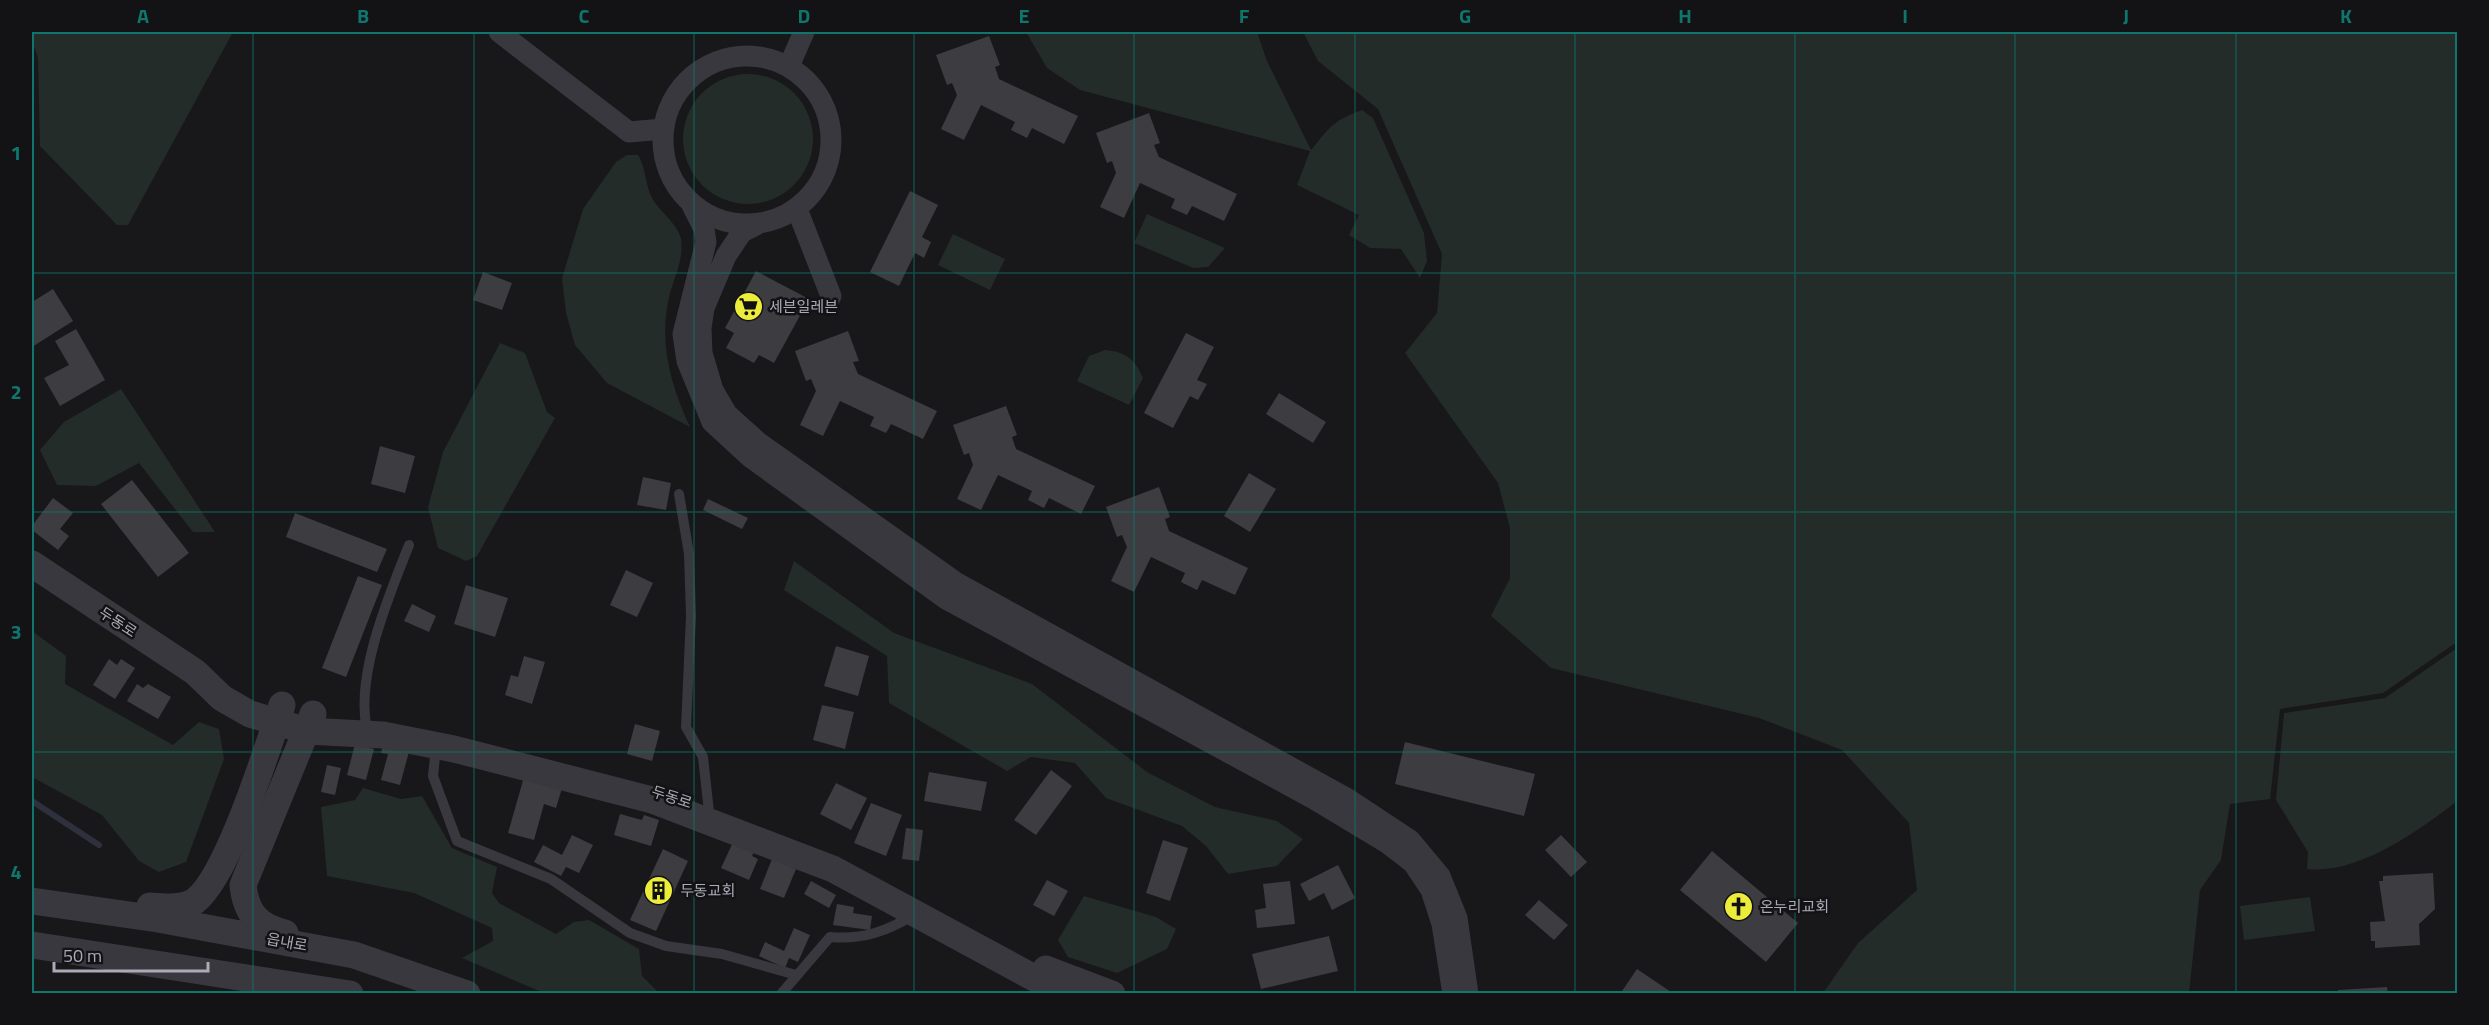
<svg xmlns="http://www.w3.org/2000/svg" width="2489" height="1025" viewBox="0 0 2489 1025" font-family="'Titillium Web','Noto Sans KR',sans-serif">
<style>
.green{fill:#232c28}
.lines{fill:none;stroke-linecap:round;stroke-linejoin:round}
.stream{stroke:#2e313d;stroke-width:6}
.building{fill:#3d3c41}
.service{stroke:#39383e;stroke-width:10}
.minor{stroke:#39383e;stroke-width:21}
.tertiary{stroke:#39383e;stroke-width:27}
.grid{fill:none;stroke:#0f766e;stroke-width:1.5;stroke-opacity:0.55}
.labels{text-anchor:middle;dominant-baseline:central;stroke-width:5;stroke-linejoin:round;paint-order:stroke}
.poi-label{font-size:15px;fill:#aaaab9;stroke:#131214;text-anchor:start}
.street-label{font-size:15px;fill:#aaaab9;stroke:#131214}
.neatline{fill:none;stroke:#0f766e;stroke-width:2}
.grid-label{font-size:20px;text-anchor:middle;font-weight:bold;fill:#0f766e}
</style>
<rect width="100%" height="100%" fill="#181719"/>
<g class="green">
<path d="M32 32H233L128 225H117L40 146 38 58 32 40Z"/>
<path d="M1026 32H1257L1267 61 1311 150C1330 127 1332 121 1362 110L1373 118 1424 233 1427 261 1420 278 1401 249 1370 248 1349 235 1359 215 1297 185 1310 151 1080 90 1047 68Z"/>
<path d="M1303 32H2457V642L2383 693 2280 709 2270 799 2230 804 2221 860 2200 890 2189 993H1823L1858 943 1917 890 1909 823 1842 750 1759 718 1551 668 1491 616 1510 578V528L1498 483 1405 353 1437 313 1442 254 1378 109 1318 61Z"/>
<circle cx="748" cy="139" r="65"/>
<path d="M627 155H638C646 168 645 184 652 198 659 211 678 224 681 239 684 258 675 276 670 293 658 341 670 383 690 427L607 383 575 345 566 313 562 278 583 209 616 162Z"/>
<path d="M1147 214 1225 248 1208 267 1193 268 1134 243Z"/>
<path d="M953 234 1005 259 990 290 938 265Z"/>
<path d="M500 343 525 353 547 412 555 418 477 556 466 561 438 548 428 507 443 452Z"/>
<path d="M1105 350C1126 352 1134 358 1143 378L1129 405 1077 381 1089 356Z"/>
<path d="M121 389 215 532H193L139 463 96 486 57 485 40 450 64 422Z"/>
<path d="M794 561 894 633 1032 684 1147 772 1215 807 1277 821 1303 839 1277 866 1228 874 1206 846 1182 826 1106 798 1075 763 1031 757 1007 771 889 703 887 656 784 590Z"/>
<path d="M32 631 66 656 65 684 173 745 199 722 219 729 224 759 186 862 159 872 139 861 102 815 32 777Z"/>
<path d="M2457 648V801C2419 831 2357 875 2307 869L2308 852 2276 800 2284 713 2385 698Z"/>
<path d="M363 788 401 799 422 796 452 848 497 867 492 893 499 903 556 934 574 922 589 920 639 949 642 976 659 993H544L462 958 493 941 492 928 414 893 327 876 321 807 355 800Z"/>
<path d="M1084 896 1156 917 1176 929 1167 949 1117 973 1068 957 1058 940Z"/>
<path d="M2310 897 2315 931 2244 940 2240 906Z"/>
</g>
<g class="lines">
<path class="stream" d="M32 801 99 845"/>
</g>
<g class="building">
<path d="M989 36 1000 65 995 67 999 79 1078 116 1064 144 1032 128 1027 138 1011 130 1015 122 981 105 964 140 941 129 957 95 952 83 947 85 936 55Z"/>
<path d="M1149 113 1160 143 1154 145 1159 157 1237 194 1224 221 1192 206 1187 215 1171 208 1175 199 1140 183 1124 218 1100 207 1116 173 1112 161 1107 163 1096 133Z"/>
<path d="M910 191 938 205 922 237 931 242 924 258 915 253 899 286 870 272Z"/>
<path d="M756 271 809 299 774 363 759 355 754 363 726 348 734 333 725 328Z"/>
<path d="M483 272 512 283 502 310 473 300Z"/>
<path d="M53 289 73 321 32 347V302Z"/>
<path d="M76 329 105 380 60 406 44 378 69 365 55 341Z"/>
<path d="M848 331 859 361 853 362 858 374 937 411 923 439 891 424 886 433 870 426 874 417 840 401 823 436 800 425 816 391 811 379 806 381 795 351Z"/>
<path d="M1186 333 1214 347 1197 380 1207 384 1198 400 1190 396 1173 428 1144 413Z"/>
<path d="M1279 393 1326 422 1313 443 1266 414Z"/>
<path d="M1006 406 1017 435 1012 437 1016 449 1095 486 1081 514 1049 498 1044 508 1028 500 1032 491 998 475 981 510 957 499 973 465 969 453 964 455 953 425Z"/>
<path d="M380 446 415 456 405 493 371 484Z"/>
<path d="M1249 473 1276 489 1250 532 1224 516Z"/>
<path d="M643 477 671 483 666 510 637 505Z"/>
<path d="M132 480 189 553 158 577 101 504Z"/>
<path d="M1159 487 1170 517 1165 519 1169 531 1248 568 1235 595 1202 580 1197 590 1181 582 1185 573 1151 557 1134 592 1111 581 1127 547 1122 535 1117 537 1106 507Z"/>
<path d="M53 498 73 513 60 529 69 536 58 550 32 530V526Z"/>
<path d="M708 499 748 518 742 529 703 510Z"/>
<path d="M295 513 387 549 377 572 286 537Z"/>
<path d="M626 570 653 583 637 617 610 605Z"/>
<path d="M358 576 382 585 346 677 322 668Z"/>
<path d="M466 585 508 598 495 637 454 624Z"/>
<path d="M412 604 436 616 429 632 404 621Z"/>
<path d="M836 646 869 656 858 696 824 686Z"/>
<path d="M524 656 545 662 532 704 505 695 511 675 518 677Z"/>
<path d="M109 659 117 665 121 659 135 668 115 699 93 685Z"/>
<path d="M137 684 143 688 148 684 171 697 158 719 127 701Z"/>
<path d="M822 705 854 712 845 749 813 740Z"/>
<path d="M635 724 660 731 652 761 627 754Z"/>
<path d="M384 741 410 748 400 785 381 780 388 754 381 753Z"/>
<path d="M1405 742 1535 774 1524 816 1395 784Z"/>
<path d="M355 744 374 749 366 780 347 775Z"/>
<path d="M327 765 341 768 335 795 321 792Z"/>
<path d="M1051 770 1072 786 1036 835 1014 820Z"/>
<path d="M929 772 987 782 981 811 924 801Z"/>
<path d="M524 777 562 788 556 808 544 804 534 840 508 833Z"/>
<path d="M836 783 867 798 851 830 820 814Z"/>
<path d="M871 803 902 815 886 856 854 843Z"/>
<path d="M620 814 642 820 644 815 659 820 651 846 614 835Z"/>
<path d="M906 828 923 830 919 861 902 859Z"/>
<path d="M572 835 593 845 579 873 566 867 561 876 534 862 543 845 562 855Z"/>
<path d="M1561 835 1587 862 1571 877 1545 850Z"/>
<path d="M735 838 756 847 752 856 758 859 749 880 721 868Z"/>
<path d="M1163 840 1188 848 1170 901 1146 893Z"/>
<path d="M663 849 688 861 656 931 630 920Z"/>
<path d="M1712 851 1798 923 1766 962 1680 890Z"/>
<path d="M772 859 796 869 784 898 760 889Z"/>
<path d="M1338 865 1355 898 1332 910 1324 893 1309 901 1300 884Z"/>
<path d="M2433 873 2435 909 2419 924 2420 945 2375 948V941H2371L2370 922 2385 921 2379 881H2383V876Z"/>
<path d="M1047 880 1068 891 1054 916 1033 905Z"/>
<path d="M811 881 836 895 829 908 804 894Z"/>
<path d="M1290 881 1295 924 1257 928 1255 910 1266 908 1263 884Z"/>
<path d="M1539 900 1568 925 1554 940 1525 915Z"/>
<path d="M837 904 854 907 853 913 872 916 870 930 833 925Z"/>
<path d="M794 928 810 935 798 962 789 958 785 968 759 956 765 942 784 951Z"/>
<path d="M1329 936 1338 971 1261 989 1252 954Z"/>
<path d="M1637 969 1674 994H1620Z"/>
<path d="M2387 987 2388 994H2338V990Z"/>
</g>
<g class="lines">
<g class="service">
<path d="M679 494 689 554 691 616 686 727 703 757 710 821"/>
<path d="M368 734C353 679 389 596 409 545"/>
<path d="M436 747 433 776 457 841 551 879 630 933 666 946 722 954 796 975"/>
<path d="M781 994 830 937C863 940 888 931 915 914"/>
</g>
<g class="minor">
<path d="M499 32 629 132 663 129"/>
<circle cx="747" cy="140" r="84"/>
<path d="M789 66 804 32"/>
<path d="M692 205 704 229 706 242 683 334 687 361 712 422 750 457 946 599 1314 799 1387 843 1413 863 1431 890 1442 924 1453 994"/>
<path d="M797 209 831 296"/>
<path d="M756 225 742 232 726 256 704 308 701 328 702 353 713 390 727 414 758 442 957 583 1348 799 1410 840 1440 876 1457 918 1468 994"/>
</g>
<g class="tertiary">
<path d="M32 564 195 672 222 698 250 714 307 731 383 735 454 749 652 800 833 869 1064 994"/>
<path d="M32 901 158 919 354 955 467 994"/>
<path d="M150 906C164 907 183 909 195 901 228 876 267 749 282 705"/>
<path d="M285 933C258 926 246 914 243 885L313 714"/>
<path d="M32 945 350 994"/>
<path d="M1046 969 1112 994"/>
</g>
</g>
<path class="grid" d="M253 32V994M474 32V994M694 32V994M914 32V994M1134 32V994M1355 32V994M1575 32V994M1795 32V994M2015 32V994M2236 32V994M32 273H2458M32 512H2458M32 752H2458"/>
<defs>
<symbol id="supermarket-disc" viewBox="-11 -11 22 22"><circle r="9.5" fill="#eced3b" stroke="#131214"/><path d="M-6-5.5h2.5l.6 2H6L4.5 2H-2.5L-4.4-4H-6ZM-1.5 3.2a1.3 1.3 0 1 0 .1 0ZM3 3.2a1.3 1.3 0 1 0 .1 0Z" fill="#111"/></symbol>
<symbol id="building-disc" viewBox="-11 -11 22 22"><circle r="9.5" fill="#eced3b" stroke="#131214"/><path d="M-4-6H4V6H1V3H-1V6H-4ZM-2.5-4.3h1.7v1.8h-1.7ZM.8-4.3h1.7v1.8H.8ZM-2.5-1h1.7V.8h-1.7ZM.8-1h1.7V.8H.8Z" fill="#111"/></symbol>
<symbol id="church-disc" viewBox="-11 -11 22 22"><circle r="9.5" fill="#eced3b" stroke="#131214"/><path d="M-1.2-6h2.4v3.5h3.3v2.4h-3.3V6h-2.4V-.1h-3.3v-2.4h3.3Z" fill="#111"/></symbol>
</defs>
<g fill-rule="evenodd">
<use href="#supermarket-disc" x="732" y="290" width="33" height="33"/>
<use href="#building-disc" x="642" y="874" width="33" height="33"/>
<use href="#church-disc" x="1722" y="890" width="33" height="33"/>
</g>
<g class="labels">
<g class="poi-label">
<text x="769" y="306">세븐일레븐</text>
<text x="680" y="890">두동교회</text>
<text x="1760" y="906">온누리교회</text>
</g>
<g class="street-label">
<text transform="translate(118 622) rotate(33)">두동로</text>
<text transform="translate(672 797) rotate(18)">두동로</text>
<text transform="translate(287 942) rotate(10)">읍내로</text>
</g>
</g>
<rect width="2489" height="1025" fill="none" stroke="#131214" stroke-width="66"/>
<path d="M54 962v9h154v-9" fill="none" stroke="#aaaab9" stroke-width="3"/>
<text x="63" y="962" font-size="18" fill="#aaaab9" stroke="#131214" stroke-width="4.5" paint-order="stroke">50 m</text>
<rect x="33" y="33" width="2423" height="959" class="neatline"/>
<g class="grid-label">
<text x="143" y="23">A</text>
<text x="363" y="23">B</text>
<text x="584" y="23">C</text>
<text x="804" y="23">D</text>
<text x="1024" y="23">E</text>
<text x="1244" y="23">F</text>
<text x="1465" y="23">G</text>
<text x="1685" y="23">H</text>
<text x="1905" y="23">I</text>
<text x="2126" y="23">J</text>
<text x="2346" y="23">K</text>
<text x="16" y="160">1</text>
<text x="16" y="399">2</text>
<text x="16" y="639">3</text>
<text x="16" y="879">4</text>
</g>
</svg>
